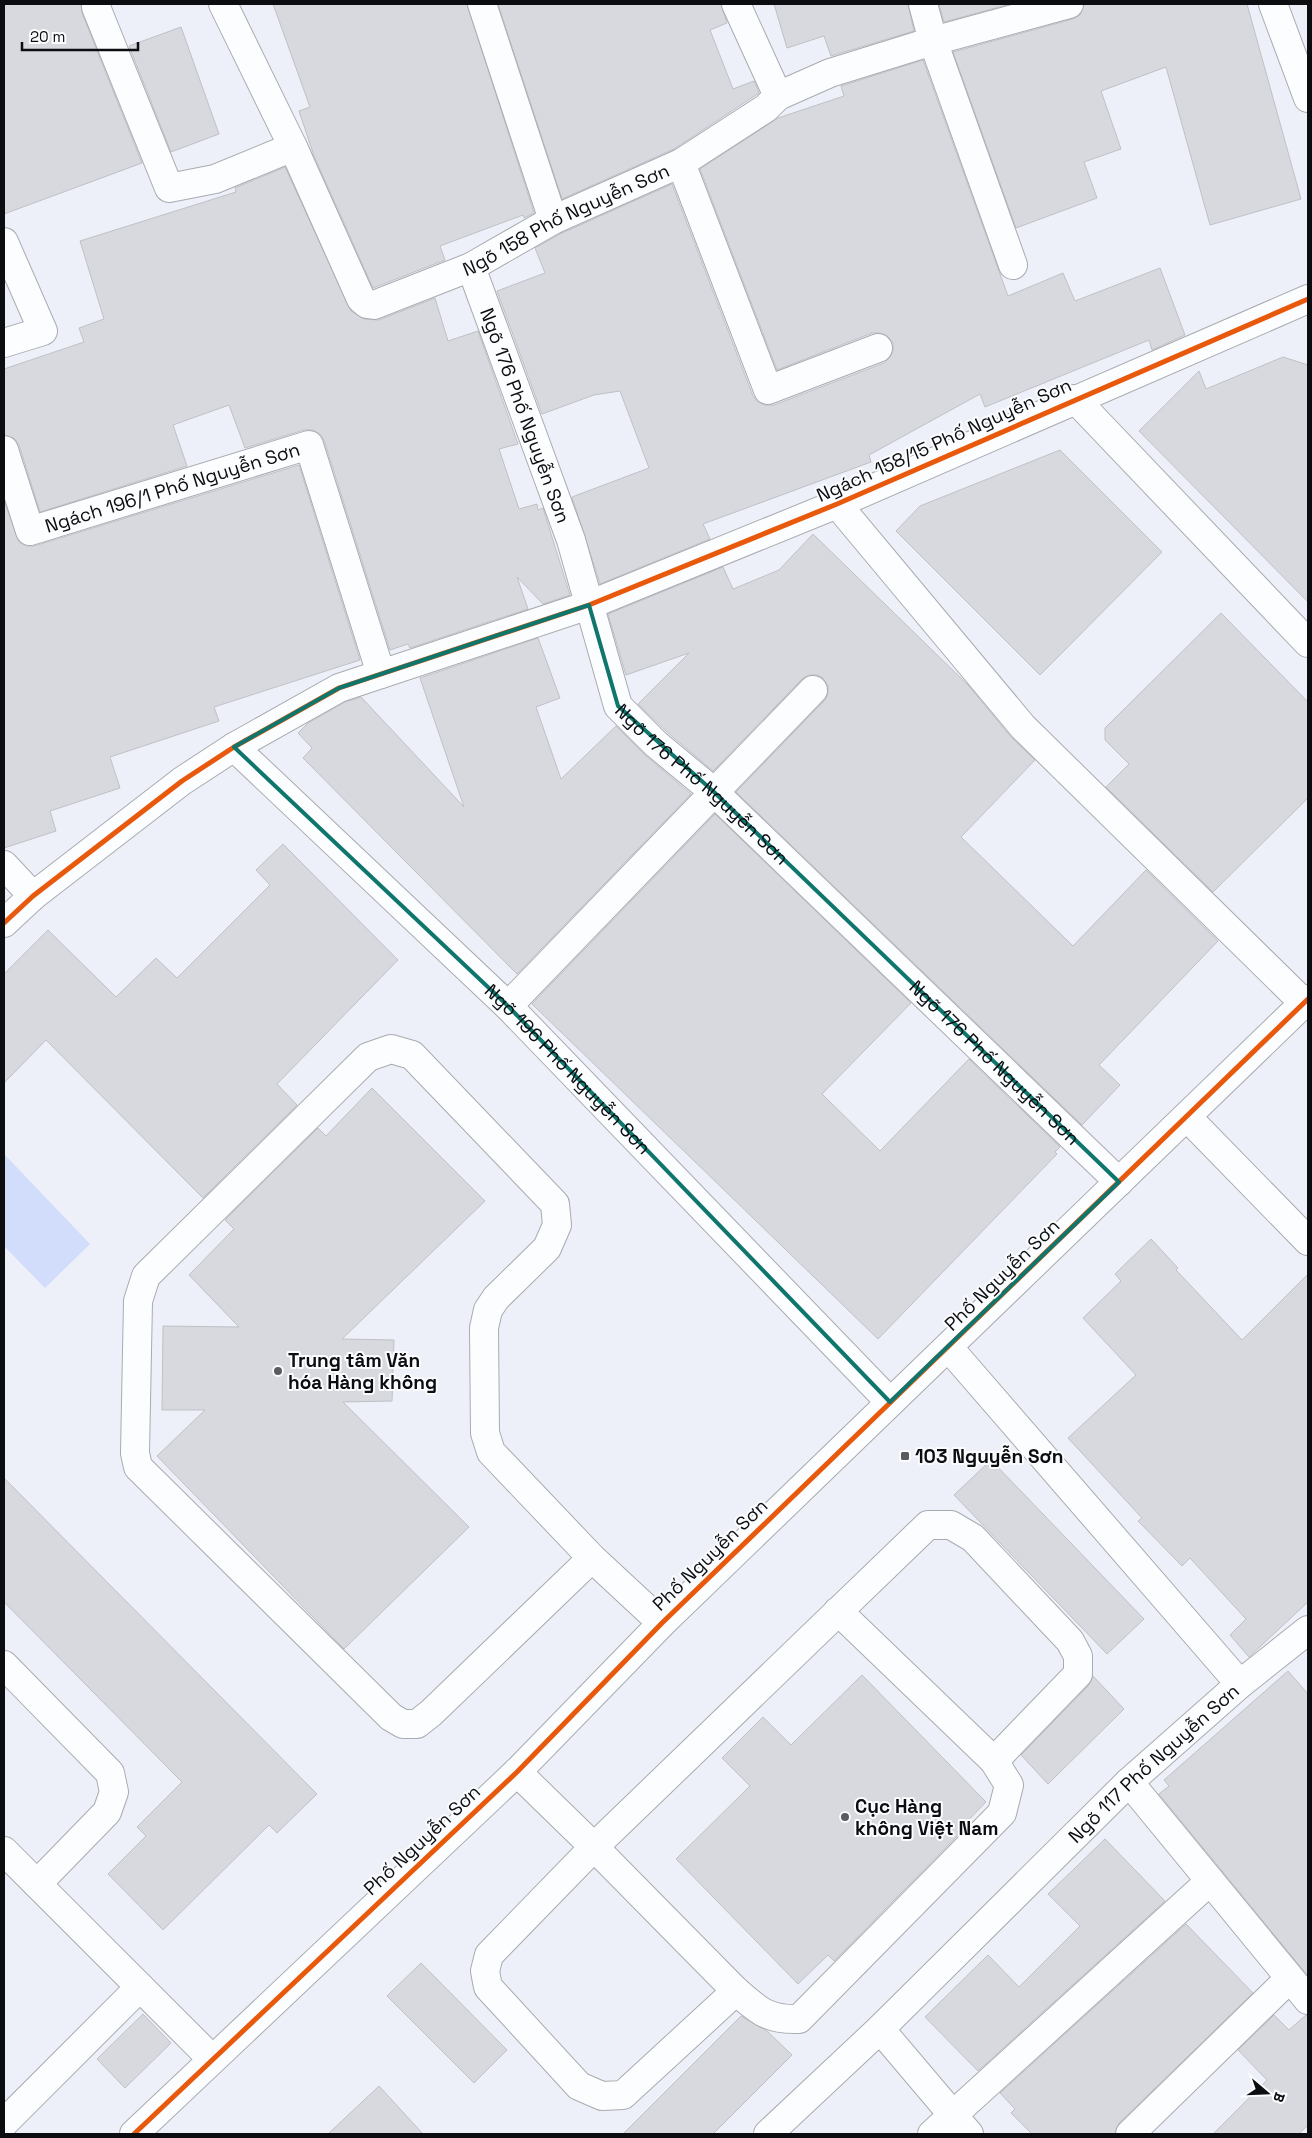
<svg xmlns="http://www.w3.org/2000/svg" width="1312" height="2138" viewBox="0 0 1312 2138" font-family="'Space Grotesk',sans-serif">
<style>
.green{fill:#d2ddfb}
.building{fill:#d7d9df;stroke:#bfc1c6}
.lines{fill:none;stroke-linecap:round;stroke-linejoin:round}
.minor-casing{stroke:#a9abb1;stroke-width:30}
.minor{stroke:#fcfdfe;stroke-width:28}
.cycleway-casing{stroke:#fbfcfe;stroke-width:8}
.cycleway{stroke:#e8590c;stroke-width:5}
.marked{fill:none;stroke:#0f766e;stroke-width:4;stroke-linejoin:round}
.poi-dot{fill:#5a5c62;stroke:#fbfcfe;stroke-width:2}
.labels{text-anchor:middle;dominant-baseline:central;stroke-width:4;stroke-linejoin:round;paint-order:stroke}
.street-label{font-size:19px;fill:#0b0d11;stroke:#fbfcfe}
.poi-label{font-size:19px;font-weight:bold;fill:#0b0d11;stroke:#fbfcfe;text-anchor:start}
</style>
<rect width="100%" height="100%" fill="#edf0f8"/>
<path class="green" d="M4 1154 90 1244 45 1288 4 1246Z"/>
<g class="building">
<path d="M4 4H81L82 13 142 163 4 214Z"/>
<path d="M273 4H467L534 213 524 218 523 215 440 246 445 260 373 288 314 156 299 111 310 107Z"/>
<path d="M498 4H721L727 23 710 30 733 89 754 81 759 93 674 149 562 199Z"/>
<path d="M774 4H908L914 31 831 56 824 36 787 48Z"/>
<path d="M939 4H1010L944 22Z"/>
<path d="M1084 4H1247L1301 199 1210 225 1166 67 1101 91 1121 149 1084 162 1097 198 1016 228 953 52 1073 19 1080 15Z"/>
<path d="M181 27 219 134 171 152 129 46Z"/>
<path d="M923 60 1008 296 1063 273 1075 301 1160 268 1185 335 1152 350 1149 340 985 407 980 394 869 455 871 462 703 524 710 539 600 584 572 497 649 468 620 391 594 395 542 414 497 291 545 273 535 248 560 234 672 184 753 396 758 402 765 405H774L884 363 890 357 893 351V343L887 336 880 333H872L777 370 700 169 778 118 844 96 841 86Z"/>
<path d="M285 167 351 311 364 319 379 320 435 298 448 341 478 331 518 444 499 449 519 509 537 504 538 510 543 508 570 595 543 604 517 577 528 609 410 648 408 644 390 650 324 440 320 434 313 430H304L245 448 229 405 173 425 187 466 40 512 19 445 14 438 4 435V369L84 342 79 328 104 319 80 241 236 192 235 188Z"/>
<path d="M1283 357 1308 365V602L1139 431 1199 371 1206 389Z"/>
<path d="M1060 450 1162 552 1040 675 896 531 920 506Z"/>
<path d="M299 465 360 660 214 707 219 721 110 757 120 788 50 811 56 831 4 848V500L19 542 26 546H34Z"/>
<path d="M813 534 968 685 1011 737 1035 760 961 837 1073 946 1146 870 1218 941 1099 1065 1120 1085 1082 1125 736 792 825 700 828 694V686L823 678 817 675H809L802 679 713 771 667 732 638 704 689 653 626 675 608 614 723 567 733 589 779 570Z"/>
<path d="M1221 613 1308 702V798L1213 892 1106 787 1129 764 1105 740V728Z"/>
<path d="M538 638 560 698 536 707 561 779 616 726 646 756 691 794 517 974 303 758 312 748 298 733 308 723 345 702 361 697 464 807 420 678Z"/>
<path d="M715 814 911 1003 822 1094 880 1151 969 1059 1060 1147 1055 1152 1057 1154 878 1339 532 1004Z"/>
<path d="M283 844 398 960 277 1084 297 1105 203 1198 46 1040 4 1083V974L48 930 116 997 156 958 177 978 270 885 256 870Z"/>
<path d="M372 1088 485 1201 342 1339 394 1340 392 1401 343 1402 469 1527 344 1649 157 1456 205 1410H162L163 1326 239 1327 189 1275 234 1229 225 1220 318 1128 326 1136Z"/>
<path d="M1151 1239 1178 1268 1176 1270 1242 1340 1308 1274V1602L1249 1657 1230 1635 1246 1619 1190 1558 1182 1566 1138 1521 1142 1518 1068 1438 1136 1375 1083 1318 1121 1281 1115 1274Z"/>
<path d="M991 1460 1144 1619 1107 1654 954 1495Z"/>
<path d="M4 1478 317 1794 277 1833 269 1825 163 1930 108 1874 146 1836 137 1827 182 1782 4 1602Z"/>
<path d="M1288 1671 1308 1694V1976L1159 1794 1169 1786 1164 1780Z"/>
<path d="M862 1675 986 1802 957 1832 959 1834 834 1961 828 1955 798 1984 676 1859 750 1786 722 1758 763 1717 791 1745Z"/>
<path d="M1093 1676 1124 1709 1048 1784 1021 1755 1089 1685Z"/>
<path d="M1105 1839 1165 1901 978 2071 925 2017 988 1955 1019 1987 1080 1926 1048 1894Z"/>
<path d="M1186 1924 1253 1993 1119 2123 1115 2134H1032L1011 2113 1015 2109 1000 2093Z"/>
<path d="M421 1963 507 2050 474 2083 387 1996Z"/>
<path d="M143 2014 171 2043 125 2088 97 2059Z"/>
<path d="M1274 2015 1289 2030 1306 2015H1308V2125L1299 2134H1213L1267 2080 1238 2050Z"/>
<path d="M741 2016 767 2031 792 2055 713 2134H623Z"/>
<path d="M379 2086 423 2134H328Z"/>
</g>
<g class="lines">
<defs>
<g id="minor">
<path id="s1" d="M223 4 293 147 361 299 367 304 374 305 471 267 553 220 681 163 766 108 778 96 830 73 933 41 1069 4"/>
<path d="M482 4 553 220"/>
<path d="M736 4 778 96"/>
<path d="M923 4 933 41 1013 265"/>
<path d="M1273 4 1308 98"/>
<path d="M96 7 169 188 215 179 293 147"/>
<path d="M681 163 768 390 878 348"/>
<path d="M4 242 43 331 4 343"/>
<path id="s2" d="M471 267 571 540 618 706 656 744 714 792 1119 1182"/>
<path d="M1075 399 1308 643"/>
<path id="s3" d="M4 450 30 531 309 445 381 674"/>
<path d="M837 504 1023 727 1304 1003"/>
<path id="s4" d="M234 747 508 1006 890 1402"/>
<path d="M4 865 33 896"/>
<path d="M4 923 33 896 182 781 234 747 339 688 589 605 837 504 1308 299"/>
<path d="M508 1006 813 690"/>
<path d="M1187 1117 1308 1241"/>
<path d="M592 1558 431 1713 417 1724H403L391 1717 138 1467 135 1453 138 1301 146 1276 368 1057 391 1049 412 1055 555 1204 557 1225 547 1248 496 1298 488 1310 484 1328 485 1433 491 1452 592 1558 662 1623"/>
<path d="M4 1665 110 1773 114 1792 107 1812 37 1884"/>
<path d="M1240 1684 1308 1630"/>
<path d="M517 1772 594 1847 736 1991C759 2011 768 2020 799 2019L1002 1813 1009 1785 994 1761 838 1611"/>
<path d="M1129 1782 1308 2000"/>
<path d="M4 1851 212 2059"/>
<path d="M736 1991 623 2095 602 2096 579 2086 488 1987 485 1971 489 1955 594 1847 928 1525H951L973 1538 1070 1641 1078 1656V1674L994 1761"/>
<path d="M880 2029 969 2134"/>
<path d="M4 2123 140 1987"/>
<path d="M134 2134 517 1772 662 1623 1308 999"/>
<path id="s5" d="M768 2134 880 2029 1129 1782 1240 1684 949 1348"/>
<path d="M932 2134 1210 1881"/>
<path d="M1130 2134 1289 1979"/>
</g>
</defs>
<use href="#minor" class="minor-casing"/>
<use href="#minor" class="minor"/>
<defs>
<g id="cycleway">
<path d="M4 923 33 896 182 781 234 747 339 688 589 605 837 504 1308 299"/>
<path d="M134 2134 517 1772 662 1623 1308 999"/>
</g>
</defs>
<use href="#cycleway" class="cycleway-casing"/>
<use href="#cycleway" class="cycleway"/>
</g>
<path class="marked" d="M589 605 618 706 714 792 1119 1182 890 1402 508 1006 234 747 339 688Z"/>
<g class="poi-dot">
<circle cx="278" cy="1371" r="5"/>
<rect x="900" y="1451" width="10" height="10" rx="2.5"/>
<circle cx="845" cy="1817" r="5"/>
</g>
<g class="labels">
<g class="street-label">
<text stroke="none"><textPath href="#s1" startOffset="551">Ngõ 158 Phố Nguyễn Sơn</textPath></text>
<text stroke="none"><textPath href="#s2" startOffset="158">Ngõ 176 Phố Nguyễn Sơn</textPath></text>
<text transform="translate(944 440) rotate(-24)">Ngách 158/15 Phố Nguyễn Sơn</text>
<text stroke="none"><textPath href="#s3" startOffset="234">Ngách 196/1 Phố Nguyễn Sơn</textPath></text>
<text stroke="none"><textPath href="#s2" startOffset="578">Ngõ 176 Phố Nguyễn Sơn</textPath></text>
<text stroke="none"><textPath href="#s2" startOffset="982">Ngõ 176 Phố Nguyễn Sơn</textPath></text>
<text stroke="none"><textPath href="#s4" startOffset="464">Ngõ 196 Phố Nguyễn Sơn</textPath></text>
<text transform="translate(1002 1275) rotate(-44)">Phố Nguyễn Sơn</text>
<text transform="translate(710 1555) rotate(-44)">Phố Nguyễn Sơn</text>
<text stroke="none"><textPath href="#s5" startOffset="535">Ngõ 117 Phố Nguyễn Sơn</textPath></text>
<text transform="translate(422 1840) rotate(-43)">Phố Nguyễn Sơn</text>
</g>
<g class="poi-label">
<text x="288" y="1360">Trung tâm Văn<tspan x="288" dy="22">hóa Hàng không</tspan></text>
<text x="915" y="1456">103 Nguyễn Sơn</text>
<text x="855" y="1806">Cục Hàng<tspan x="855" dy="22">không Việt Nam</tspan></text>
</g>
</g>
<rect width="1312" height="2138" fill="none" stroke="#0b0d11" stroke-width="10"/>
<g transform="translate(1267 2093) rotate(109)" stroke="#fbfcfe" stroke-width="4" paint-order="stroke">
<path d="M0-4L9 19L0 12L-9 19Z" fill="#0b0d11"/>
<text y="-8" font-size="14" font-weight="bold" text-anchor="middle" fill="#0b0d11">B</text>
</g>
<path d="M22 42v8h116v-8" fill="none" stroke="#0b0d11" stroke-width="2.5"/>
<text x="30" y="42" font-size="15" fill="#0b0d11" stroke="#fbfcfe" stroke-width="4" paint-order="stroke">20 m</text>
</svg>
